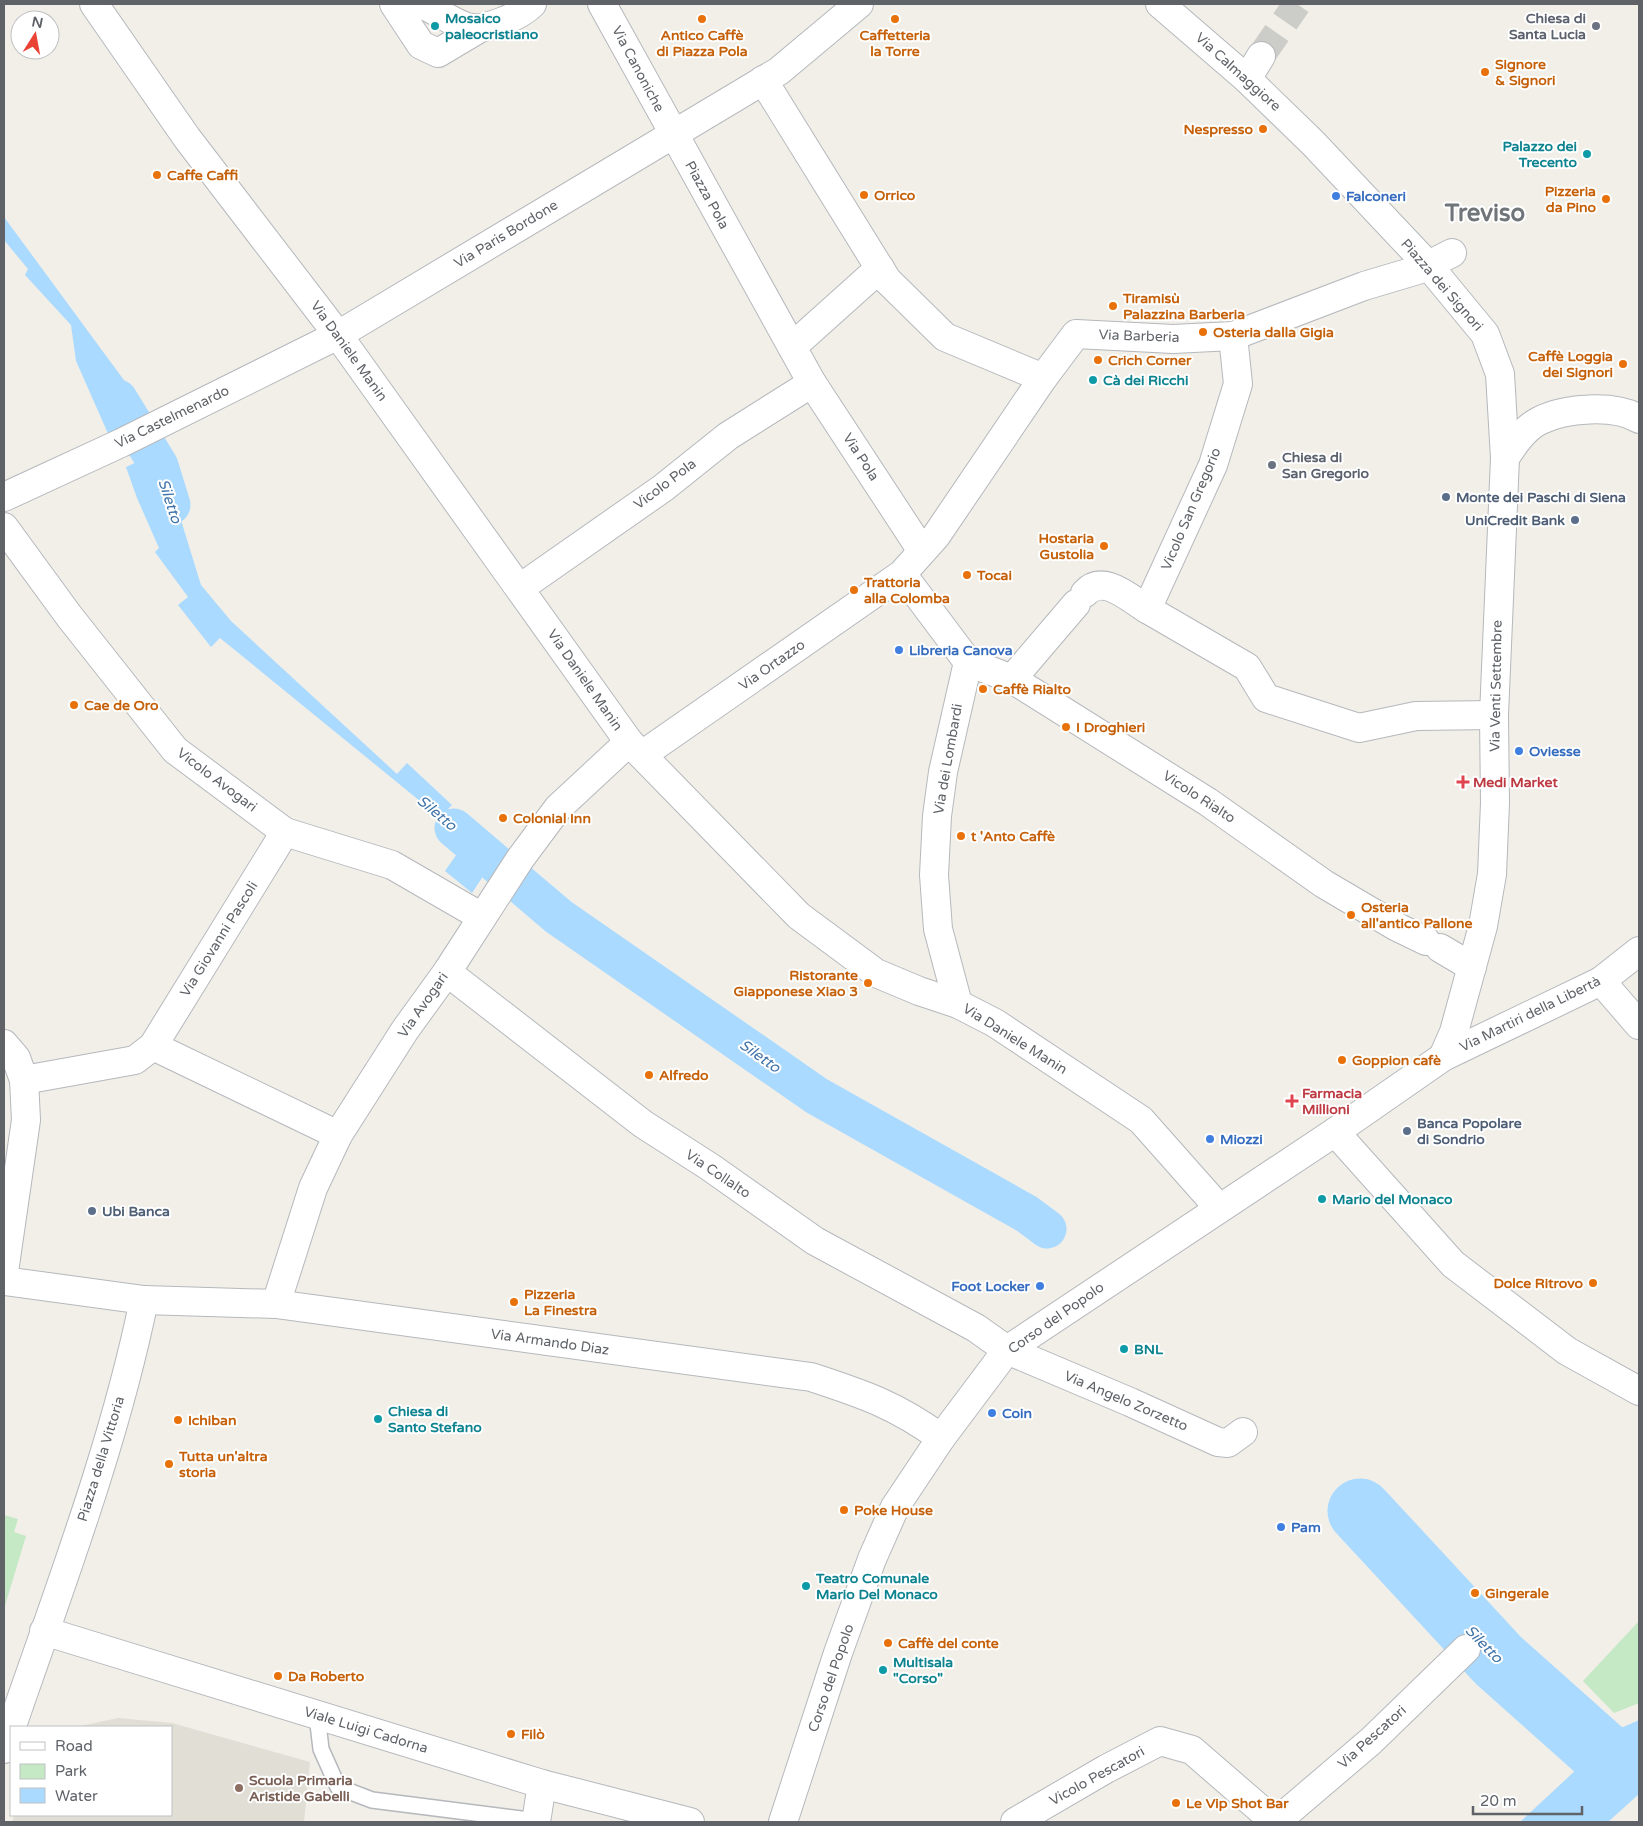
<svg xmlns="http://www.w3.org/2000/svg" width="1643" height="1826" viewBox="0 0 1643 1826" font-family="'Varela Round',sans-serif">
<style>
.education{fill:#e1ded6}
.green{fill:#c5e8c5}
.water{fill:#aadaff}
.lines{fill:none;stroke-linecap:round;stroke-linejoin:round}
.canal{stroke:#aadaff;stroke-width:39}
.river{stroke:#aadaff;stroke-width:65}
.street-tunnel{stroke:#ccccc8;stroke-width:28;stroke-dasharray:28 14;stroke-linecap:butt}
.lane-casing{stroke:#b5b8bc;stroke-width:18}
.street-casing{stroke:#b5b8bc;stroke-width:30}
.lane{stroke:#fff;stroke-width:15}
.street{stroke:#fff;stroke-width:28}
.food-dot{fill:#e8710a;stroke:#fff;stroke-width:2}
.culture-dot{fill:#0f9aa8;stroke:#fff;stroke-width:2}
.worship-dot{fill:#6b7280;stroke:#fff;stroke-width:2}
.shop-dot{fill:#3f7fe0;stroke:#fff;stroke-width:2}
.service-dot{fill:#5c6f8a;stroke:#fff;stroke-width:2}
.health-dot{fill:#e0444e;stroke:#fff;stroke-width:2}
.education-dot{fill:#8d6e63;stroke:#fff;stroke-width:2}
.labels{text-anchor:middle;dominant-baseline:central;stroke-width:4;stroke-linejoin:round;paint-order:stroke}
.culture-label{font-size:14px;font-weight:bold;fill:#0d838f;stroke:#fff;text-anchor:start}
.worship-label{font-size:14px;font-weight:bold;fill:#5b616d;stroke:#fff;text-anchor:end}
.food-label{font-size:14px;font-weight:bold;fill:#c56008;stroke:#fff;text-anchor:start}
.street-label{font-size:14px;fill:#5f6368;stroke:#fff}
.shop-label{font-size:14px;font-weight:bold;fill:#366cbe;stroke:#fff;text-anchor:start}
.service-label{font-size:14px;font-weight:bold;fill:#4e5e75;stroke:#fff;text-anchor:start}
.health-label{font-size:14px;font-weight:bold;fill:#be3a42;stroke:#fff;text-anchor:start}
.education-label{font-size:14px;font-weight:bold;fill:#785e54;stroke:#fff;text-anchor:start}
.water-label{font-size:15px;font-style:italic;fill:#4174aa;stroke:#fff}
.town-label{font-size:24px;font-weight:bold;fill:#70757a;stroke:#fff}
</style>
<rect width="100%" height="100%" fill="#f1efe8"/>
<path class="education" d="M118 1718 172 1723 310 1762 304 1822H12L14 1815H171V1727H76Z"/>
<g class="green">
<path d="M4 1515 18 1519 14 1532 26 1536 4 1609Z"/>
<path d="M1639 1621V1703L1614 1713 1583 1681Z"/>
</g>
<g class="water">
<path d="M4 217 154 421 110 438 76 361 71 325 25 275 28 269 4 240Z"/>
<path d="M164 449 176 504 201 585 231 621 397 774 407 763 452 805 448 809 495 858 472 893 445 871 463 845 453 838 458 832 220 638 211 647 178 605 188 597 155 552 159 548 137 498 126 467Z"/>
<path d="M1639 1720V1794L1608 1822H1520L1621 1728Z"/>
</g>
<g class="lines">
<g class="canal">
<path d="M118 399 159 466 171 505"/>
<path d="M454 828 559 917 817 1096 1027 1214 1047 1229"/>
</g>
<path class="river" d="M1360 1511 1498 1660 1618 1767"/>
<path class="street-tunnel" d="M1261 56 1297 4"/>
<defs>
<path id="lane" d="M317 1715 321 1749 338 1787 372 1800 537 1821"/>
<g id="street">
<path d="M94 4 187 138 338 335 629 742 799 916 876 973 919 991 958 1004 995 1023 1141 1120 1219 1208"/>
<path d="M394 4 421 45 438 53 480 28"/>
<path d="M421 4C436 10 451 22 467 27 484 32 520 16 532 4"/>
<path d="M602 4 812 383 922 551"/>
<path d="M1160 4 1247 79 1313 143 1428 265 1485 334 1500 374 1505 458 1494 715 1495 803 1492 874 1483 926 1454 1032 1443 1057"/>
<path d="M1247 79 1261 56"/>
<path d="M763 80 887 280 945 337 1043 378"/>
<path d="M792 347 880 268"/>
<path d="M1505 458C1514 444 1524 429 1539 421 1564 408 1615 404 1639 419"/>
<path d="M4 497 121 443 338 335 779 71 859 4"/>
<path d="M4 527 69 616 175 750 285 832 392 865 482 917"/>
<path d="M902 574 968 662"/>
<path d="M520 588 663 488 728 436 812 383"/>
<path d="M1085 593C1103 573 1129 598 1147 609L1213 465 1238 384 1233 336"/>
<path d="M1147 609 1247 667 1266 698 1359 728 1416 716 1494 715"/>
<path d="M968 662 1012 679 1208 802 1324 884 1397 927 1426 941"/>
<path d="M1012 679 1076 604"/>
<path d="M642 755 902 574 936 536 1043 378 1076 334 1173 339 1233 336 1364 286 1421 269 1452 253"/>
<path d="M1440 948 1472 967"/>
<path d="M447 972 643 1124 710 1167 815 1241 976 1328 1007 1350 1130 1402 1218 1442 1228 1443 1243 1432"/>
<path d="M1601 981 1639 1025"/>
<path d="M958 1004 938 929 934 875 937 816 943 772 968 662"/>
<path d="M4 1044 16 1058 24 1080 26 1120 4 1272"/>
<path d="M153 1046 338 1135"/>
<path d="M24 1080 135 1060 153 1046 285 832"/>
<path d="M1335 1132 1453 1264 1567 1351 1639 1391"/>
<path d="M4 1281 144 1300C113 1452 54 1602 4 1749"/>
<path d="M144 1300 276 1304 811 1377C863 1394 896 1405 941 1438"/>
<path d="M276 1304 313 1188 338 1135 405 1030 447 972 520 859 558 808 629 742"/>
<path d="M44 1631 542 1784 690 1822"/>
<path d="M536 1822 542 1784"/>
<path d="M783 1822 838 1653 872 1559 895 1507 941 1438 1007 1350 1335 1132 1443 1057 1601 981 1639 951"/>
<path d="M1015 1822 1106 1769 1160 1741 1192 1750 1275 1822"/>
<path d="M1276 1822 1371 1741 1466 1649"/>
</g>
</defs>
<use href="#lane" class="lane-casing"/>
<use href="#street" class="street-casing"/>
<use href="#lane" class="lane"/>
<use href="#street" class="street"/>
</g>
<g class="food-dot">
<circle cx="702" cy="19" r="5"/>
<circle cx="895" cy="19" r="5"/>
<circle cx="1485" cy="72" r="5"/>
<circle cx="1263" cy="129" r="5"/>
<circle cx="157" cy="175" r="5"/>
<circle cx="864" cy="195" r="5"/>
<circle cx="1606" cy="199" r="5"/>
<circle cx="1113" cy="306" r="5"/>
<circle cx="1203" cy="332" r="5"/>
<circle cx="1098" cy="360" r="5"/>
<circle cx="1623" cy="364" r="5"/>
<circle cx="1104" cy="546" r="5"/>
<circle cx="967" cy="575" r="5"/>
<circle cx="854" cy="590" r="5"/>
<circle cx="983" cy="689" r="5"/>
<circle cx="74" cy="705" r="5"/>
<circle cx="1066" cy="727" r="5"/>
<circle cx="503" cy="818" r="5"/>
<circle cx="961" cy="836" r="5"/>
<circle cx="1351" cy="915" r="5"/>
<circle cx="868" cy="983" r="5"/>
<circle cx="1342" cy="1060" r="5"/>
<circle cx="649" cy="1075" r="5"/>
<circle cx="1593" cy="1283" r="5"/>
<circle cx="514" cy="1302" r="5"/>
<circle cx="178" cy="1420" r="5"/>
<circle cx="169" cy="1464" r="5"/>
<circle cx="844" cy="1510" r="5"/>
<circle cx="1475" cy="1593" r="5"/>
<circle cx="888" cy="1643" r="5"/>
<circle cx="278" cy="1676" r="5"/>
<circle cx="511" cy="1734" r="5"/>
<circle cx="1176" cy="1803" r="5"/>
</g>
<g class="culture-dot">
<circle cx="435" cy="26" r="5"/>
<circle cx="1587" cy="154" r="5"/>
<circle cx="1093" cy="380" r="5"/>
<circle cx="1322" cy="1199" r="5"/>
<circle cx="1124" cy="1349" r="5"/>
<circle cx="378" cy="1419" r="5"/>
<circle cx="806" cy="1586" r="5"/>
<circle cx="883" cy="1670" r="5"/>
</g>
<g class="worship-dot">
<circle cx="1596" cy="26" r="5"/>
<circle cx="1272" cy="465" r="5"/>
</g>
<g class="shop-dot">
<circle cx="1336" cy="196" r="5"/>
<circle cx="899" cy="650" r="5"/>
<circle cx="1519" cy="751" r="5"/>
<circle cx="1210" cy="1139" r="5"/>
<circle cx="1040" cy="1286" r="5"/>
<circle cx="992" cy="1413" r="5"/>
<circle cx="1281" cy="1527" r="5"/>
</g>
<g class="service-dot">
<circle cx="1446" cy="497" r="5"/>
<circle cx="1575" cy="520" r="5"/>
<circle cx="1407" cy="1131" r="5"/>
<circle cx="92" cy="1211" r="5"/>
</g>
<g class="health-dot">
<path d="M1460.5 774.5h5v5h5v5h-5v5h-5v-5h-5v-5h5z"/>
<path d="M1289.5 1093.5h5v5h5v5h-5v5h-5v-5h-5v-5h5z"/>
</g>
<circle class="education-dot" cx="239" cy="1788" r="5"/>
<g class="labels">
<g class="culture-label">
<text x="445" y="18">Mosaico<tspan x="445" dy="16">paleocristiano</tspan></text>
<text x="1577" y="146" text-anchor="end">Palazzo dei<tspan x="1577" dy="16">Trecento</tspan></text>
<text x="1103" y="380">Cà dei Ricchi</text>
<text x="1332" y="1199">Mario del Monaco</text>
<text x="1134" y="1349">BNL</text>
<text x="388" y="1411">Chiesa di<tspan x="388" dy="16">Santo Stefano</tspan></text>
<text x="816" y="1578">Teatro Comunale<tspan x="816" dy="16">Mario Del Monaco</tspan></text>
<text x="893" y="1662">Multisala<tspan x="893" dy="16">"Corso"</tspan></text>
</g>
<g class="worship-label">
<text x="1586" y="18">Chiesa di<tspan x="1586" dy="16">Santa Lucia</tspan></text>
<text x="1282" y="457" text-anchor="start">Chiesa di<tspan x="1282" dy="16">San Gregorio</tspan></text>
</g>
<g class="food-label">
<text x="702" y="35" text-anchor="middle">Antico Caffè<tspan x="702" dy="16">di Piazza Pola</tspan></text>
<text x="895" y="35" text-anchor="middle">Caffetteria<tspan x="895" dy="16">la Torre</tspan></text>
<text x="1495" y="64">Signore<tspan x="1495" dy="16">&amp; Signori</tspan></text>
<text x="1253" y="129" text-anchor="end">Nespresso</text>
<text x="167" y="175">Caffe Caffi</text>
<text x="1596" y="191" text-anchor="end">Pizzeria<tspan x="1596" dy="16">da Pino</tspan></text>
<text x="874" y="195">Orrico</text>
<text x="1123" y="298">Tiramisù<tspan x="1123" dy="16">Palazzina Barberia</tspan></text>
<text x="1213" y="332">Osteria dalla Gigia</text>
<text x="1613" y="356" text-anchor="end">Caffè Loggia<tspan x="1613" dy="16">dei Signori</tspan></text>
<text x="1108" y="360">Crich Corner</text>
<text x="1094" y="538" text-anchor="end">Hostaria<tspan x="1094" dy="16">Gustolia</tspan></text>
<text x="977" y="575">Tocai</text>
<text x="864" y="582">Trattoria<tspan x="864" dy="16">alla Colomba</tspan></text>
<text x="993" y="689">Caffè Rialto</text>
<text x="84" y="705">Cae de Oro</text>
<text x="1076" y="727">I Droghieri</text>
<text x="513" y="818">Colonial Inn</text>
<text x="971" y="836">t 'Anto Caffè</text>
<text x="1361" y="907">Osteria<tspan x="1361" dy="16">all'antico Pallone</tspan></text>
<text x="858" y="975" text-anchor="end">Ristorante<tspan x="858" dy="16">Giapponese Xiao 3</tspan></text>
<text x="1352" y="1060">Goppion cafè</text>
<text x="659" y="1075">Alfredo</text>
<text x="1583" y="1283" text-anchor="end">Dolce Ritrovo</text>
<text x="524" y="1294">Pizzeria<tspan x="524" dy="16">La Finestra</tspan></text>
<text x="188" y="1420">Ichiban</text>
<text x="179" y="1456">Tutta un'altra<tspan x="179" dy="16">storia</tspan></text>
<text x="854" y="1510">Poke House</text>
<text x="1485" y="1593">Gingerale</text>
<text x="898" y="1643">Caffè del conte</text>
<text x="288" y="1676">Da Roberto</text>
<text x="521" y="1734">Filò</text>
<text x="1186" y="1803">Le Vip Shot Bar</text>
</g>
<g class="street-label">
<text transform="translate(638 69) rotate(62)">Via Canoniche</text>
<text transform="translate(1238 72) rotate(42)">Via Calmaggiore</text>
<text transform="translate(707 195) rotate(61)">Piazza Pola</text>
<text transform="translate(506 234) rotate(-31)">Via Paris Bordone</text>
<text transform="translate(1442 285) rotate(49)">Piazza dei Signori</text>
<text transform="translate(1139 336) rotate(2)">Via Barberia</text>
<text transform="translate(349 351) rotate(54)">Via Daniele Manin</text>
<text transform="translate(172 417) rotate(-26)">Via Castelmenardo</text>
<text transform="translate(861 457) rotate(57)">Via Pola</text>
<text transform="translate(665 484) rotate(-37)">Vicolo Pola</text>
<text transform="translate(1191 509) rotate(-67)">Vicolo San Gregorio</text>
<text transform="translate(772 665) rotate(-35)">Via Ortazzo</text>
<text transform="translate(585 680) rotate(55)">Via Daniele Manin</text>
<text transform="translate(1496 686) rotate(-89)">Via Venti Settembre</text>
<text transform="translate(948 759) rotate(-80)">Via dei Lombardi</text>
<text transform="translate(217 780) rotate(37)">Vicolo Avogari</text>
<text transform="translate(1199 797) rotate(33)">Vicolo Rialto</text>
<text transform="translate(219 939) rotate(-58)">Via Giovanni Pascoli</text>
<text transform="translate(423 1005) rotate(-55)">Via Avogari</text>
<text transform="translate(1530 1014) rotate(-26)">Via Martiri della Libertà</text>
<text transform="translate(1015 1039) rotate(32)">Via Daniele Manin</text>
<text transform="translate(718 1174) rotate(34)">Via Collalto</text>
<text transform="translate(1056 1318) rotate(-35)">Corso del Popolo</text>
<text transform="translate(550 1342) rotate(8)">Via Armando Diaz</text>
<text transform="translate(1126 1401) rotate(23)">Via Angelo Zorzetto</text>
<text transform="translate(101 1459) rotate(-73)">Piazza della Vittoria</text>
<text transform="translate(831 1678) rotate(-71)">Corso del Popolo</text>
<text transform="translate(366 1730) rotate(17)">Viale Luigi Cadorna</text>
<text transform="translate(1372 1737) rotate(-42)">Via Pescatori</text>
<text transform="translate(1097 1776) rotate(-29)">Vicolo Pescatori</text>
</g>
<g class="shop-label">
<text x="1346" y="196">Falconeri</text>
<text x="909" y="650">Libreria Canova</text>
<text x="1529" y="751">Oviesse</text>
<text x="1220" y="1139">Miozzi</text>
<text x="1030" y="1286" text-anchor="end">Foot Locker</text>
<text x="1002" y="1413">Coin</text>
<text x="1291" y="1527">Pam</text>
</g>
<g class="service-label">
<text x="1456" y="497">Monte dei Paschi di Siena</text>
<text x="1565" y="520" text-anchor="end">UniCredit Bank</text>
<text x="1417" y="1123">Banca Popolare<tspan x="1417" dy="16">di Sondrio</tspan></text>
<text x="102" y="1211">Ubi Banca</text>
</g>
<g class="health-label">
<text x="1473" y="782">Medi Market</text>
<text x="1302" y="1093">Farmacia<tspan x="1302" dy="16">Millioni</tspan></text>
</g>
<g class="education-label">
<text x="249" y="1780">Scuola Primaria<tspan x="249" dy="16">Aristide Gabelli</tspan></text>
</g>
<g class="water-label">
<text transform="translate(170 501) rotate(72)">Siletto</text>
<text transform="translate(437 813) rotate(40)">Siletto</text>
<text transform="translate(760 1056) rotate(35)">Siletto</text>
<text transform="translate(1484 1644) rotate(46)">Siletto</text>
</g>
<g class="town-label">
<text x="1485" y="213">Treviso</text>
</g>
</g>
<rect width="1643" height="1826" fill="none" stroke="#5f6368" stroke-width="10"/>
<rect x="10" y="1726" width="162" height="90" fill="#ffffff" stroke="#bfc1c3"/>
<rect x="20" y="1742" width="25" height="8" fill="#ffffff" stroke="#bfc1c3"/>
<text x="55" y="1751" font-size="15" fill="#5f6368">Road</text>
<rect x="20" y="1764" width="25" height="15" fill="#c5e8c5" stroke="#bfc1c3"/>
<text x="55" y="1776" font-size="15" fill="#5f6368">Park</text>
<rect x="20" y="1788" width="25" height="15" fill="#aadaff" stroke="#bfc1c3"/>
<text x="55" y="1801" font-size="15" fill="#5f6368">Water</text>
<g transform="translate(35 35) rotate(11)"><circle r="24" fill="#ffffff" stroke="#bfc1c3"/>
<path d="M0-4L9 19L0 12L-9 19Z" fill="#ea4335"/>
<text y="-8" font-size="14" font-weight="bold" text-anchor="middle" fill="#5f6368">N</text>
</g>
<path d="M1473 1806v8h109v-8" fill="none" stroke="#5f6368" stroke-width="2.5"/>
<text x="1480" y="1806" font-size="15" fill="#5f6368" stroke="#ffffff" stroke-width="4" paint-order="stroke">20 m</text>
</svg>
